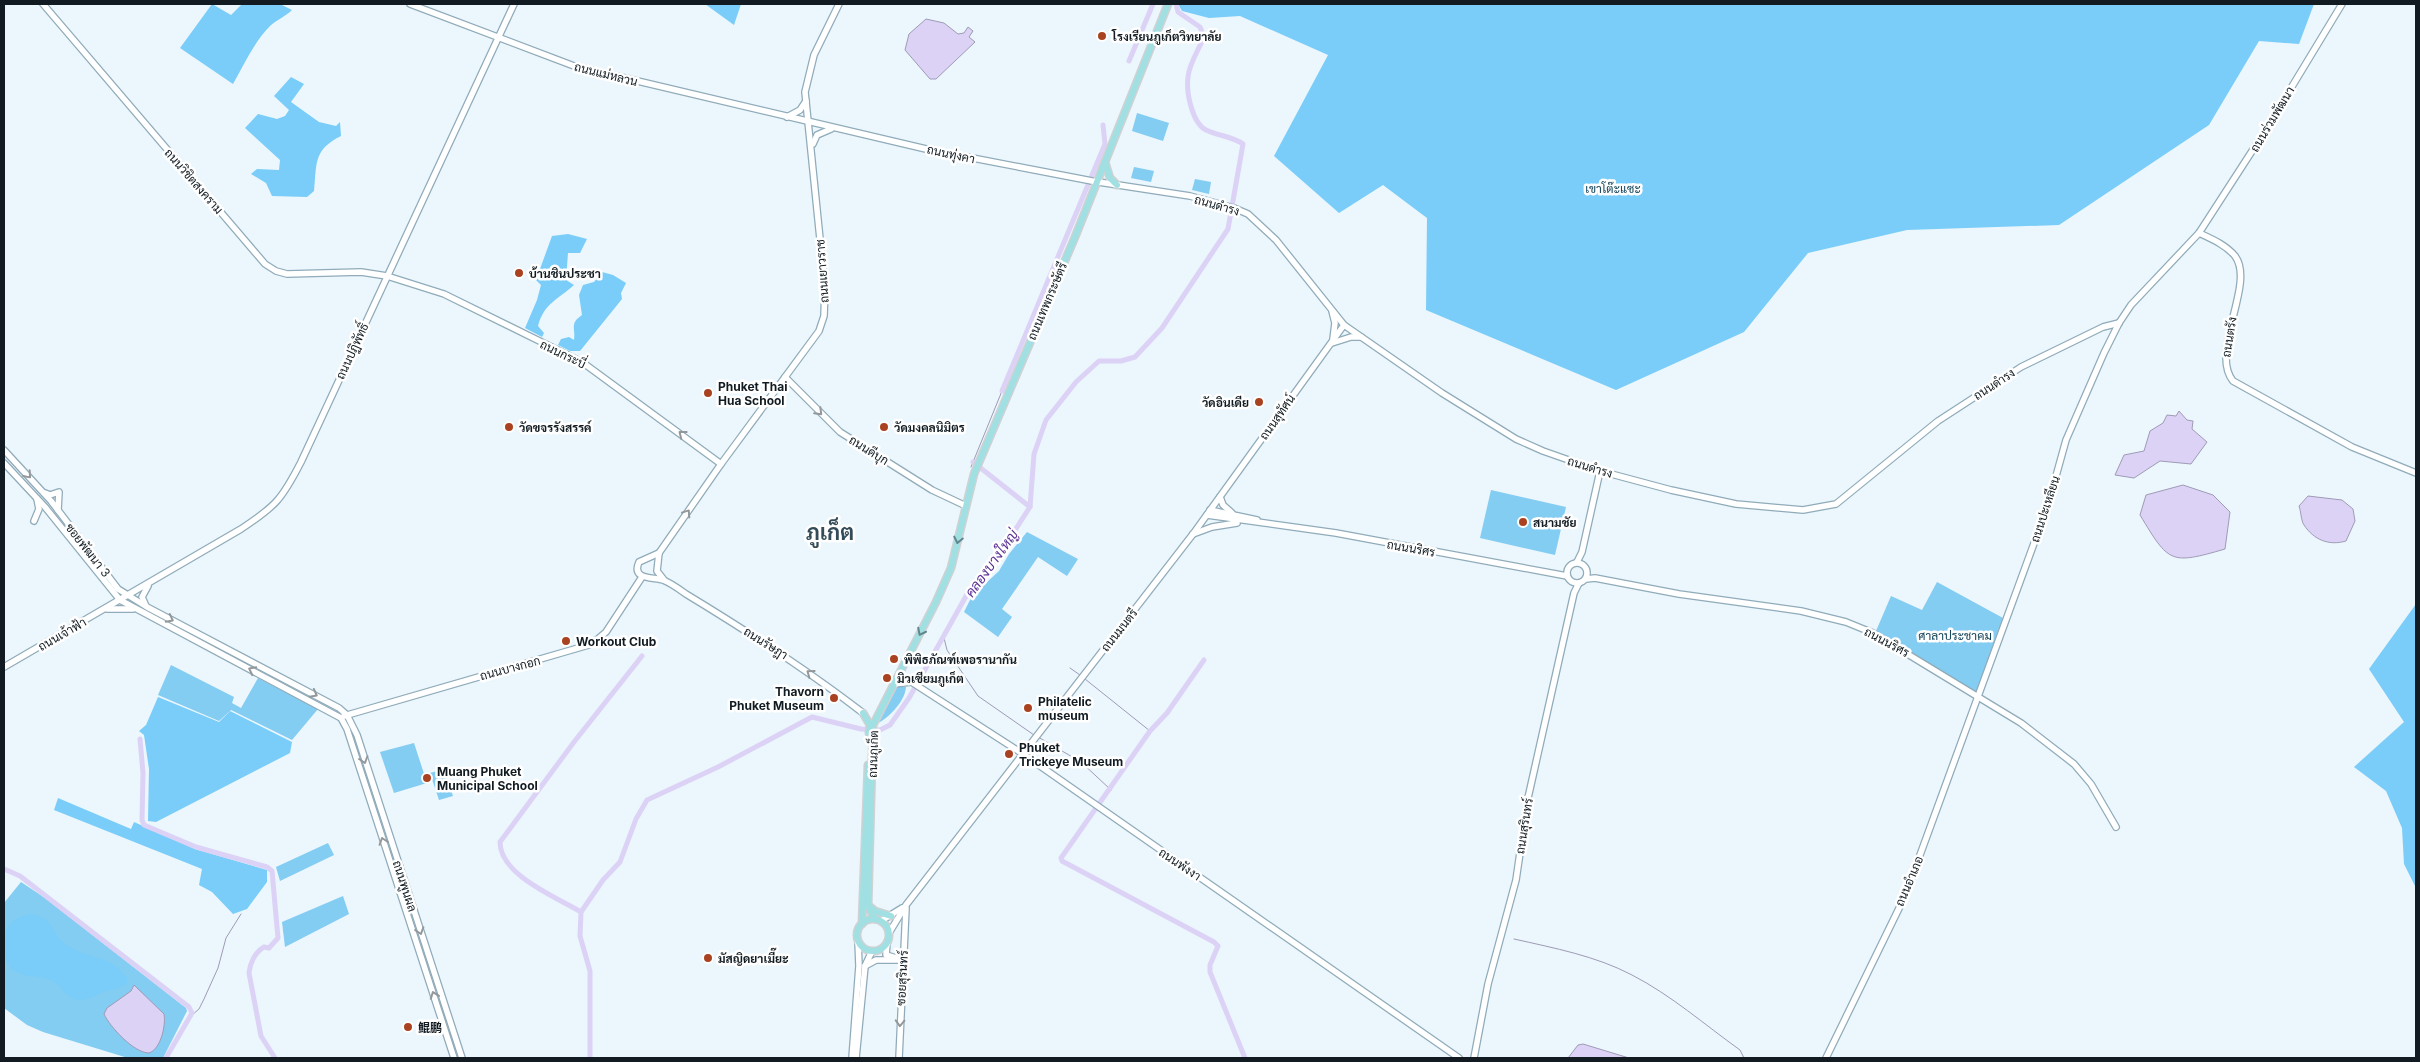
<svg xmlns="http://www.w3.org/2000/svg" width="2420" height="1062" viewBox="0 0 2420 1062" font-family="Inter,'Noto Sans SC',Sarabun,sans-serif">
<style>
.green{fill:#83ccf2}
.forest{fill:#79cdf8}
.water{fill:#dcd2f6;stroke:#9f9bb6}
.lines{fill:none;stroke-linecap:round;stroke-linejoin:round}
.stream{stroke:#9f9bb6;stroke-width:1}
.canal{stroke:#dcd2f6;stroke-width:5}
.secondary-casing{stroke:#90abb9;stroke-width:8}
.primary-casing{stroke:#cfd1d3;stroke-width:9}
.secondary{stroke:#fff;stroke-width:5.5}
.primary{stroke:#a0e0e3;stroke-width:6}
.oneway{stroke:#94989b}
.oneway2{stroke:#60878c}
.poi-dot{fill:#a94220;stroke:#fff;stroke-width:2}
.labels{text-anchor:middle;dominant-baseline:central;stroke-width:5;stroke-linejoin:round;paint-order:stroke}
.poi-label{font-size:12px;font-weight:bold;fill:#111b21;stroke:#fff;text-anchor:start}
.street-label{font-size:12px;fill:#111b21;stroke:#fff}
.park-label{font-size:12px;fill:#104157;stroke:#fff}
.water-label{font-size:14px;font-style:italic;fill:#592f94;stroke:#fff}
.town-label{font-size:22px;font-weight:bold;fill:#344c59;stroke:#fff}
</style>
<rect width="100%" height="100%" fill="#ebf6fd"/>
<g class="green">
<path d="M1137 113 1169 123 1163 141 1132 131Z"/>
<path d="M1134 167 1154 171 1151 182 1131 178Z"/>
<path d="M1195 179 1211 182 1209 194 1192 190Z"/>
<path d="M1491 490 1566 507 1555 555 1480 538Z"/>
<path d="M1027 532 1078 559 1067 576 1038 557 1002 609 1012 617 998 637 964 612 972 596 999 571 1009 554Z"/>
<path d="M1937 582 2003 618 1976 694 1876 631 1891 596 1922 610Z"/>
<path d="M171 665 234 697 232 703 241 708 258 678 318 709 292 740 231 710 219 721 158 695Z"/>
<path d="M899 685 906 687C905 702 887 720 874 725L894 688Z"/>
<path d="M414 743 427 783 394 793 380 752Z"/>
<path d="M444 769 453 796 439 800 430 773Z"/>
<path d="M328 843 334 855 280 881 276 867Z"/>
<path d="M21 882 45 898 186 1008 187 1011 163 1058H128L43 1032 27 1025 4 1008V903Z"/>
<path d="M343 896 349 914 285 947 282 922Z"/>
</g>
<g class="forest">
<path d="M212 4 231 15 242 4H280L292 10C285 17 276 20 270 26 254 42 244 65 233 84L180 48Z"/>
<path d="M705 4H741L734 25Z"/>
<path d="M1178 4H2314L2299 44 2259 41 2209 125 2059 225 1907 230 1808 253 1744 332 1616 390 1426 310 1427 218 1383 185 1339 213 1274 156 1328 55 1240 16 1209 18 1182 11Z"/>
<path d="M291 77 304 84 291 102 319 122 336 126 340 122 341 136C313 150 317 163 314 191L307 197 272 196 266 183 251 174 257 169 279 170 280 160 245 128 258 114 277 119 285 116 289 110 274 96Z"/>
<path d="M568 234 587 239 580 253H568L566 280 574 285C559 299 544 303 538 326L544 333 542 337 525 328 537 300 541 285 536 280 552 236Z"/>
<path d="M602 272 613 275 626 283 621 293 622 299 580 351H570L558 345 561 339 569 337 574 340C576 328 569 324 582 315L579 295 583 285 594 282Z"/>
<path d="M2416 604V888L2404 864 2402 828 2386 791 2354 767 2404 722 2369 669Z"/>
<path d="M158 697 219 722 230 711 292 742 290 753 156 822 148 821 149 769 144 735 139 731 146 725Z"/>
<path d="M58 798 131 829 134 822 195 849 267 870V882L247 909 233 914 212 892 199 885 202 869 54 810Z"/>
<path d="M31 914C58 920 49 932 64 943 85 960 110 953 127 978V983C120 988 117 988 110 990 96 994 84 1005 70 997 63 993 60 985 53 981 46 977 38 977 31 976 6 974 2 955 5 934 8 921 19 916 31 914Z"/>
</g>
<g class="water">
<path d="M926 19 944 23 958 34 964 33 968 27 973 31 969 37 975 42 936 79H930L905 50 909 34Z"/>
<path d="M2179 411 2187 420 2193 421 2192 429 2207 442 2191 464 2160 461 2134 478 2115 475 2124 455 2144 451 2150 431 2163 423 2167 415 2176 416Z"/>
<path d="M2183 485 2213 495 2230 512 2225 549C2170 565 2169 563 2140 515L2146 495Z"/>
<path d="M2308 496 2342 500 2353 509 2355 521 2346 541C2329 546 2314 540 2304 525 2301 521 2301 511 2299 506Z"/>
<path d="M134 985 164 1014C166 1025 161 1049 149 1053 134 1053 110 1027 104 1014L107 1008 131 991Z"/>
<path d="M1583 1044 1629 1058H1568L1578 1045Z"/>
</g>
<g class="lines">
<g class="stream">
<path d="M971 467 1002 391"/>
<path d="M944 638 947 650 978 696 1034 735"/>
<path d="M1070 668 1080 675"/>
<path d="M1085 679 1150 731"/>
<path d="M1038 737 1081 762 1111 790"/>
<path d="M1514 939C1554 948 1596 956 1632 975 1671 995 1705 1025 1740 1050L1744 1058"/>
<path d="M192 1015 199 1009 204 999 218 968 226 938 241 914"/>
</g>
<g class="canal">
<path d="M1129 61 1153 4"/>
<path d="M1002 391 1105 144 1103 125"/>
<path d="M973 462 1030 507"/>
<path d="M1204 660 1167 713 1150 731 1061 858 1062 861 1214 942 1218 946 1210 965V972L1245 1058"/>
<path d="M140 739 143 773 142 820 144 825 196 847 267 867 272 871 278 938 269 948 264 947C255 952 250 963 249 973L261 1036 275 1058"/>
<path d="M4 869 20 876 189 1007 192 1013 166 1058"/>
<path d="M581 912C556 897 500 875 500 842L574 742 642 656"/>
<path d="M590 1058V971L580 936 581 912 603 880 620 862 636 819 647 800 718 767 812 717 861 729 880 730 890 725 909 698 970 589 991 568 1001 547 1010 538 1030 507 1034 454 1046 420 1076 382 1099 361H1121L1135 357 1162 328 1228 229 1243 144C1232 136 1218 136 1206 130 1192 123 1186 92 1188 77 1189 64 1199 49 1204 37L1200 27 1178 12 1176 4"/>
</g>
<defs>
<g id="secondary">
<path d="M43 4 265 264 276 271 287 274 361 272 387 276 444 294 582 362 721 464"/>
<path d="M410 4 574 66 926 149 1092 181 1190 196 1234 208 1248 214 1276 240 1344 325 1442 393 1516 439 1543 451 1600 471 1671 490 1736 504 1803 510 1836 504 1938 421 2021 367 2103 327 2119 323"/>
<path d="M787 117 800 110 806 101"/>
<path d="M813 144 817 135 831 129"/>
<path d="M2199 233C2212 239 2226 245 2235 256 2256 284 2209 351 2233 381L2352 447 2416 473"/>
<path d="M1332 311 1335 323 1333 339"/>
<path d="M1332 343 1351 337H1361"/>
<path d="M785 377 840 432 932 490 966 506"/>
<path d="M4 450 51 501 118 589 147 607 339 708 347 715 357 735 462 1058"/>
<path d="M4 463 45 507 120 600 341 718 347 729 454 1058"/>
<path d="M45 493 50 495 59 492 58 510"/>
<path d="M1220 497 1223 505 1232 513"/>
<path d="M1210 510 1257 520"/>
<path d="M1207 515 1336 533 1567 576"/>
<path d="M34 521 39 509 37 499"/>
<path d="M1193 534 1212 527 1237 523"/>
<path d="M659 553 639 562C631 580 653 577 663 580 671 583 679 589 686 594 747 631 806 669 863 713"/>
<path d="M1577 562 1582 552 1600 471"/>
<circle cx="1577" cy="573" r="10"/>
<path d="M1586 579 1595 578 1679 594 1801 611 1846 622 1873 633 2021 723 2074 764 2091 784 2116 827"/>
<path d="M664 580 657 571 659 553 721 464 819 331 824 316 825 288 805 92 814 55 839 4"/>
<path d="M146 606 142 597 148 586"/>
<path d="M107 609H133"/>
<path d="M4 667 241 529C276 506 282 499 301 462L514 4"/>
<path d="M899 674 1023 754 1459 1058"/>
<path d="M894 684 911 682"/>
<path d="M344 716 592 644 606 632 642 577"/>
<path d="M881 921 902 908"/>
<path d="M889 933 906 905 1193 534 1344 325"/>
<path d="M887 943 886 955 896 958"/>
<path d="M865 966 876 960H903"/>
<path d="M852 1058 859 966 858 941"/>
<path d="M856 1058 865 966 872 951"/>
<path d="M899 1058 906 908"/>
<path d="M1474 1058 1488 984 1516 880 1528 798 1574 593 1579 583"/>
<path d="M1826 1058 1905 896 2048 505 2066 440 2104 353 2119 323 2131 305 2199 233 2265 131 2342 4"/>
</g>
<g id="primary">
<path d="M1105 162 1110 178 1117 185"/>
<path d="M863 713 870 725 869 733"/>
<path d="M869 906 875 911 891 916"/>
<path d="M875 919 868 906 873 725 936 602 951 568 974 474 1075 237 1168 4"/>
<circle cx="873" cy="935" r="16"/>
<path d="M862 924 868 765"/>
</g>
</defs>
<use href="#secondary" class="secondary-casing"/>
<use href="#primary" class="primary-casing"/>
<use href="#secondary" class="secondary"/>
<use href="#primary" class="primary"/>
</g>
<defs><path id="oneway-chevron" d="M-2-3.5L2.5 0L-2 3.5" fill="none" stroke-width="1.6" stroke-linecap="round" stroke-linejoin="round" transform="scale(1.25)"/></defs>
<g class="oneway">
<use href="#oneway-chevron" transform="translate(819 412) rotate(45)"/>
<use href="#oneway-chevron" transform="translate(682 434) rotate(-142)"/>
<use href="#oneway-chevron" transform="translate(28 475) rotate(49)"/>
<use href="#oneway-chevron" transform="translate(687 513) rotate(-56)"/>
<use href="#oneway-chevron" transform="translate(170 619) rotate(27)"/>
<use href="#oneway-chevron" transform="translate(252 670) rotate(-153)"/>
<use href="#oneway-chevron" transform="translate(810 673) rotate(-144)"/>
<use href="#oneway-chevron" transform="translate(314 694) rotate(28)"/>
<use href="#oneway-chevron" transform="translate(364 760) rotate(72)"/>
<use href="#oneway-chevron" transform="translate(383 841) rotate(-108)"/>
<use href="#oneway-chevron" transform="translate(420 931) rotate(72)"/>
<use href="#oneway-chevron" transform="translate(434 995) rotate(-110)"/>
<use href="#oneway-chevron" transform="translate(900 1023) rotate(92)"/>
</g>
<g class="oneway2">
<use href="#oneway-chevron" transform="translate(958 540) rotate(102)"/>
<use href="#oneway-chevron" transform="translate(921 632) rotate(117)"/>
</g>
<g class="poi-dot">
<circle cx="1102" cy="36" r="5"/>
<circle cx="519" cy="273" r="5"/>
<circle cx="708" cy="393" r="5"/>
<circle cx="1259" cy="402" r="5"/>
<circle cx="509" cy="427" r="5"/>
<circle cx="884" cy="427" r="5"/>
<circle cx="1523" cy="522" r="5"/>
<circle cx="566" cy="641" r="5"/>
<circle cx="894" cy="659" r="5"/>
<circle cx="887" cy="678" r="5"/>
<circle cx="834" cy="698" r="5"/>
<circle cx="1028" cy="708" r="5"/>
<circle cx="1009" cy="754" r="5"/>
<circle cx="427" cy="778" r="5"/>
<circle cx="708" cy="958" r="5"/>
<circle cx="408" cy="1027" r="5"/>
</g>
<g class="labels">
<g class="poi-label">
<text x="1112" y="36">โรงเรียนภูเก็ตวิทยาลัย</text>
<text x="529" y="273">บ้านชินประชา</text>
<text x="718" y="386">Phuket Thai<tspan x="718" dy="14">Hua School</tspan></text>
<text x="1249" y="402" text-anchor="end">วัดอินเดีย</text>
<text x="519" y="427">วัดขจรรังสรรค์</text>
<text x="894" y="427">วัดมงคลนิมิตร</text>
<text x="1533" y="522">สนามชัย</text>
<text x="576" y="641">Workout Club</text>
<text x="904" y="659">พิพิธภัณฑ์เพอรานากัน</text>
<text x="897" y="678">มิวเซียมภูเก็ต</text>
<text x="824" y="691" text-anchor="end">Thavorn<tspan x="824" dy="14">Phuket Museum</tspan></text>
<text x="1038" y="701">Philatelic<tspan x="1038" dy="14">museum</tspan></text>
<text x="1019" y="747">Phuket<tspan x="1019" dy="14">Trickeye Museum</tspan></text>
<text x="437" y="771">Muang Phuket<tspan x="437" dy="14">Municipal School</tspan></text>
<text x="718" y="958">มัสญิดยาเมี๊ยะ</text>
<text x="418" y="1027">鲲鹏</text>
</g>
<g class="street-label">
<text transform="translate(606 74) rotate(14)">ถนนแม่หลวน</text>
<text transform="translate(2272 119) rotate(-59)">ถนนร่วมพัฒนา</text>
<text transform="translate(951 154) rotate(12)">ถนนทุ่งคา</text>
<text transform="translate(194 181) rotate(49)">ถนนวิชิตสงคราม</text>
<text transform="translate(1217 205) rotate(16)">ถนนดำรง</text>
<text transform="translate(822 271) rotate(-94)">ถนนเยาวราช</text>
<text transform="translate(1047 301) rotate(-67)">ถนนเทพกระษัตรี</text>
<text transform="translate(2229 337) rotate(-81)">ถนนตรัง</text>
<text transform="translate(352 351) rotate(-65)">ถนนปฏิพัทธิ์</text>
<text transform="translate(563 354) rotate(26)">ถนนกระบี่</text>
<text transform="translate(1994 384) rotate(-33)">ถนนดำรง</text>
<text transform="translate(1277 417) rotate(-55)">ถนนสุทัศน์</text>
<text transform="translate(869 450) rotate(32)">ถนนดีบุก</text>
<text transform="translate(1590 467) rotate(17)">ถนนดำรง</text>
<text transform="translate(2045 509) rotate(-72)">ถนนปะเหลียน</text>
<text transform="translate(1411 548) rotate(10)">ถนนนริศร</text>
<text transform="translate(88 550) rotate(52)">ซอยพัฒนา 3</text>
<text transform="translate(1119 630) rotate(-52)">ถนนมนตรี</text>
<text transform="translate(62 634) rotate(-30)">ถนนเจ้าฟ้า</text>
<text transform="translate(1887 642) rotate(28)">ถนนนริศร</text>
<text transform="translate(766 643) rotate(32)">ถนนรัษฎา</text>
<text transform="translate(510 668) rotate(-15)">ถนนบางกอก</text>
<text transform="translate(873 754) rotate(-88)">ถนนภูเก็ต</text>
<text transform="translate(1524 826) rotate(-81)">ถนนสุรินทร์</text>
<text transform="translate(1180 864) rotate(34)">ถนนพังงา</text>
<text transform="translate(1909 881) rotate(-67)">ถนนอำเภอ</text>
<text transform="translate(405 886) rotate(72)">ถนนพูนผล</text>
<text transform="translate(902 978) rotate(-87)">ซอยสุรินทร์</text>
</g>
<g class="park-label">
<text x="1613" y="188">เขาโต๊ะแซะ</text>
<text x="1955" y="635">ศาลาประชาคม</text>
</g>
<g class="water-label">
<text transform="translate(991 563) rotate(-54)">คลองบางใหญ่</text>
</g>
<g class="town-label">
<text x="830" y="532">ภูเก็ต</text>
</g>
</g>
<rect width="2420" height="1062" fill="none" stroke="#111b21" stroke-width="10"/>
</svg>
